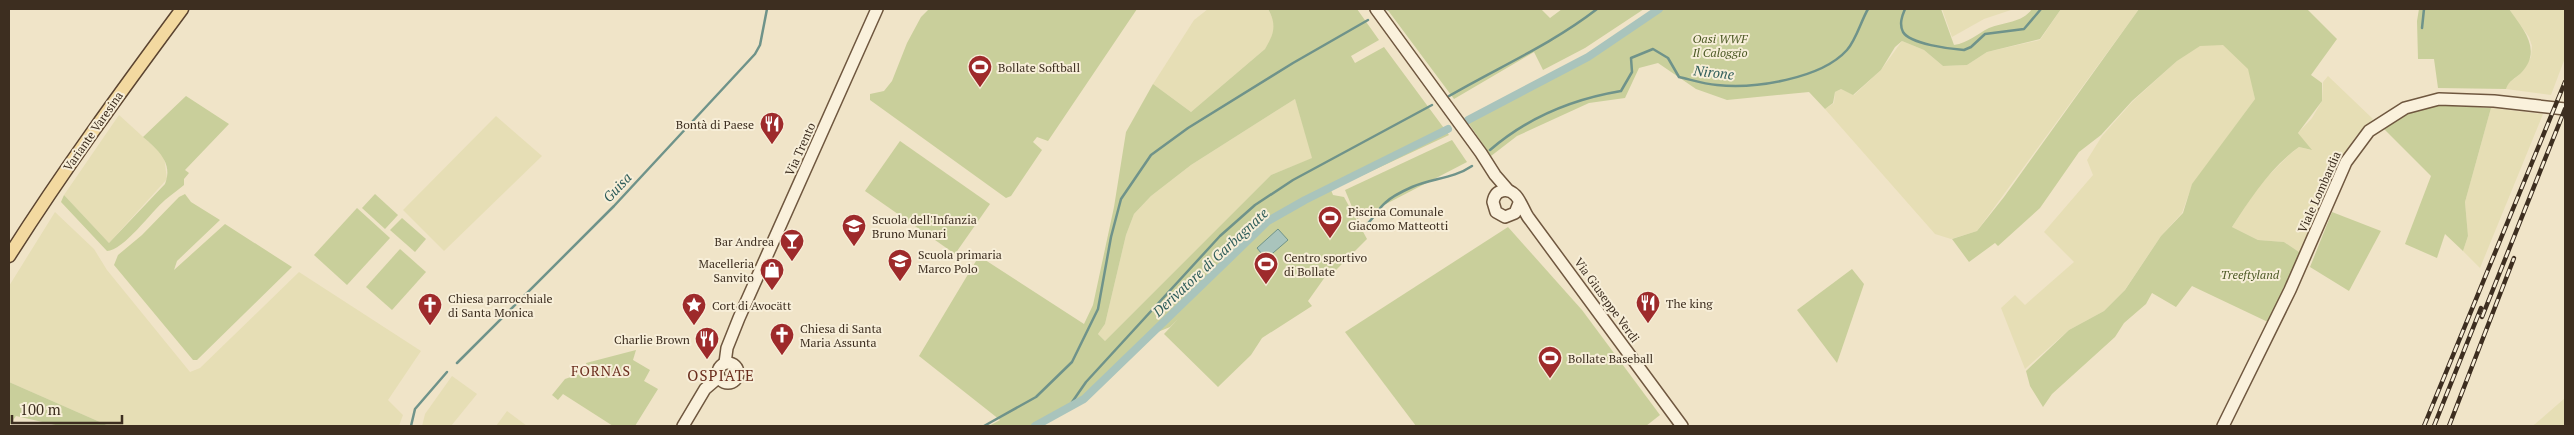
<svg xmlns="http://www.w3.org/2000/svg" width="2574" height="435" viewBox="0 0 2574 435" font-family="'PT Serif',serif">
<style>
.farmland{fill:#e6deb5}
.green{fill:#c9cf9b;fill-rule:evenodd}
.water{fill:#a9c4bc;stroke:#6f938a}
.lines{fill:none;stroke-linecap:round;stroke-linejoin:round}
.stream{stroke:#6f938a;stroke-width:2.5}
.canal{stroke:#a9c4bc;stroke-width:8}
.secondary-casing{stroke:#6f573f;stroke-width:14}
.primary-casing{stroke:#5b4430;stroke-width:15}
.secondary{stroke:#faf1dc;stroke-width:11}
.primary{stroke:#f3d9a0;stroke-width:12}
.rail-casing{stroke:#3d2e20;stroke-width:4.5}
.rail{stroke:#f7eed8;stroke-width:2.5;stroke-dasharray:8;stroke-linecap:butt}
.labels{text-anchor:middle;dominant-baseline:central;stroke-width:4;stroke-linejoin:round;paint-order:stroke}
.park-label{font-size:12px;font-style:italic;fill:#4d5a26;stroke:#f7eed8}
.poi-label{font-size:12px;fill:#3d2e20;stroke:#f7eed8;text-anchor:start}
.street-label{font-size:12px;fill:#3d2e20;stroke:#f7eed8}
.water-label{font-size:14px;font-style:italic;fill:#2f5d5a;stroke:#f7eed8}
.neighbourhood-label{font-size:14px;letter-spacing:1px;fill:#6b2e1e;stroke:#f7eed8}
.quarter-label{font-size:15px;letter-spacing:1px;fill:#6b2e1e;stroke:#f7eed8}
</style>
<rect width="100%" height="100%" fill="#f0e4c8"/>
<g class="farmland">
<path d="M1208 9H1268L1275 24 1273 36 1265 49 1191 112 1153 84 1194 20Z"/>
<path d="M1942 9H2014L1984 19 1952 37Z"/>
<path d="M2061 9H2139L1977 231 1951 239 1935 234 1825 109 1834 103 1835 92 1841 89 1854 95 1881 70 1902 41 1924 50 1943 66 1967 65 1987 52 2040 40Z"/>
<path d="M2509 9H2565V58L2551 95 2506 89 2508 83 2518 76 2531 57 2532 46 2529 37Z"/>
<path d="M2223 44 2249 69 2255 99 2192 185 2182 213 2161 236 2124 291 2104 311 2069 330 2025 369 2001 308 2015 295 2025 305 2074 262 2044 232 2093 175 2087 160 2102 136 2133 101 2177 61 2200 45Z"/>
<path d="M2328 76 2373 119 2356 136 2341 158 2302 254 2284 242 2258 240 2232 227 2260 184 2289 155 2299 147 2311 150 2298 133 2312 118 2322 101 2323 82Z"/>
<path d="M1295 99 1313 158 1271 175 1105 341 1098 334 1105 324 1126 235 1134 214 1151 196 1191 165Z"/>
<path d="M2491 108 2543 114 2480 268 2463 251 2468 236 2465 202Z"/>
<path d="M119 115 164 156 167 179 109 243 64 195Z"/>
<path d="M496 116 542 156 444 251 403 210Z"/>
<path d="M55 212 94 249 107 270 190 372 200 368 299 272 421 351 388 400 403 415 399 426H109L9 382V286Z"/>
<path d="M452 376 477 394 451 426H422L425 414Z"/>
<path d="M2565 398V426H2532L2535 424Z"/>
<path d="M507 411 527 426H496Z"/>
</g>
<g class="green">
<path d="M929 9H1137L1048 141 1037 137 1033 142 1042 150 1011 196 1006 198 870 100V94L884 91 892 81 907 43 921 17Z"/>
<path d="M1268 9H1357L1379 40 1351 56 1355 63 1384 47 1449 135 1331 190 1333 195 1344 197 1367 239 1328 278 1325 277 1308 301 1312 306 1262 338 1251 355 1218 387 1164 334 1178 319 1170 327 1153 334 1086 400 1040 426H989L1000 420 919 356 979 256 1084 324 1093 305 1114 207 1126 132 1153 84 1191 112 1265 49C1274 34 1277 25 1268 9ZM1295 99 1312 158 1271 175 1105 341 1098 334 1105 324 1126 235 1134 214 1151 196 1191 165Z"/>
<path d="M1387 9H1541L1550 18 1562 9H1644L1585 48 1543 70 1534 52 1454 99Z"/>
<path d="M1655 9H1941L1954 45C1968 43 1977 34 1989 28 2004 22 2022 23 2032 9H2061L2040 39 1987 52 1967 65 1943 66 1924 50 1902 41 1895 47 1881 70 1853 95 1841 89 1835 92 1833 103 1825 109 1809 92 1727 100 1696 89 1658 63 1639 68 1625 98 1589 103 1517 136 1491 156 1465 118 1587 54Z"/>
<path d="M2139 9H2307L2337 39 2311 75 2322 83V101L2298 133 2312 150 2299 147C2270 168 2251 198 2232 227L2258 240 2284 242 2302 254 2270 323 2192 286 2176 307 2152 293 2146 304 2124 323 2115 337 2052 394 2043 407 2030 386 2026 371 2069 330 2104 311 2125 290 2161 236 2183 213 2192 184 2255 99 2248 69 2223 45 2200 46 2177 61 2132 101 2101 135 2079 152 2040 208 1998 246 1995 243 1969 262 1952 239 1977 231 2004 197Z"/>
<path d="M2419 9H2509C2523 29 2543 50 2521 73 2515 79 2509 80 2506 89L2438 88 2434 59H2418L2417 21Z"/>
<path d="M186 96 229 124 185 170 189 173 184 179V185C178 190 171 195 165 200 152 211 123 251 107 251L61 202 64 195 109 243 165 184C174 163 157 149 143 137Z"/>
<path d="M2436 105 2491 108 2465 202 2468 236 2463 251 2445 234 2437 258 2405 244 2431 176 2384 129 2405 114Z"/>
<path d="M1452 140 1467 162 1357 219 1345 190Z"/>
<path d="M900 141 990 204 955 254 865 191Z"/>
<path d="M185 194 191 202 220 220 177 261 174 270 225 224 292 267 197 360H193L114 265 118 255 142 235 179 197Z"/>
<path d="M375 194 398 215 385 229 362 208Z"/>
<path d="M357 208 390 238 347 285 314 255Z"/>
<path d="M2332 212 2381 231 2349 291 2310 267Z"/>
<path d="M402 218 426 239 415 252 390 230Z"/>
<path d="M1508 227 1582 310 1660 415 1646 426H1416L1345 332Z"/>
<path d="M400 249 426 272 392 310 366 287Z"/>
<path d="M1852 269 1864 284 1837 363 1797 310Z"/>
<path d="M636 350 633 360 650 370 644 381 658 389 635 426H613L563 394 558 400 552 395 565 379 588 371 586 363Z"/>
<path d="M9 382 109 426H60L16 416 9 426Z"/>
</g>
<path class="water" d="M1278 229 1288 240 1266 259 1257 248Z"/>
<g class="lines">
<g class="stream">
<path d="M1387 9H1388"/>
<path d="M1905 9C1902 16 1899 24 1903 32 1910 44 1950 49 1964 50L1971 47 1985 34 2024 29 2041 9"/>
<path d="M2422 28 2424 9"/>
<path d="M1449 96C1499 67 1552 44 1597 9"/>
<path d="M1490 150C1527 118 1573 99 1621 91L1632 72 1631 58 1653 49 1668 58 1679 77C1692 80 1704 84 1717 85 1754 89 1821 79 1847 50 1856 40 1861 21 1868 9"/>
<path d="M1364 227C1373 220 1377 210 1385 203 1392 196 1403 191 1412 187 1432 178 1453 179 1472 166"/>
<path d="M457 363 614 206 755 54 760 45 767 9"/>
<path d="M1068 408 1086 382 1220 236 1255 205 1293 180 1432 105"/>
<path d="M411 426 415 409 447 372"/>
<path d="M984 426 1036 397 1072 362 1098 309 1111 237 1121 199 1151 155 1188 128 1293 63 1368 20"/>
</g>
<g class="canal">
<path d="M1468 120 1588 57 1659 9"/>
<path d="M1035 426 1084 399 1268 221 1305 200 1448 129"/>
</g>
<defs>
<g id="secondary">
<path d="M1376 9 1481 153 1495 175 1508 190"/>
<path d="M1519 203 1515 213 1505 217 1496 212 1493 202C1494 197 1496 192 1502 191 1517 187 1522 208 1528 217L1682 426"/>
<circle cx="728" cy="373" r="10"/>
<path d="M725 363 727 348 739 318 877 9"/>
<path d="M683 426 705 389 719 377"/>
<path d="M2223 426 2290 290 2346 162 2369 131 2405 108 2439 99 2494 101 2565 109"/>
</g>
<path id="primary" d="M9 256C63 171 122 90 182 9"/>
</defs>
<use href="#secondary" class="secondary-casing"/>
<use href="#primary" class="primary-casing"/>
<use href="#secondary" class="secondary"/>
<use href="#primary" class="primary"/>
<defs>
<g id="rail">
<path d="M2482 317 2565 109"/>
<path d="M2424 426 2565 82"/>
<path d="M2434 426 2481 308"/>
<path d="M2449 426 2514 258"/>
</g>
</defs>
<use href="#rail" class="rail-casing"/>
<use href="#rail" class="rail"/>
</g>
<defs>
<symbol id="stadium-pin" viewBox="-11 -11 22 30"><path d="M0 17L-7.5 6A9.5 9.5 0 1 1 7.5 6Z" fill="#9e2a2b" stroke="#f7eed8"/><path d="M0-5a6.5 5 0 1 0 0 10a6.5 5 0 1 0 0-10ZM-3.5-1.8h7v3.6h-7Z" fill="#fff"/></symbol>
<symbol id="restaurant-pin" viewBox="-11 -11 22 30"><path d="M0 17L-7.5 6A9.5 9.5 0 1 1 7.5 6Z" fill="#9e2a2b" stroke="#f7eed8"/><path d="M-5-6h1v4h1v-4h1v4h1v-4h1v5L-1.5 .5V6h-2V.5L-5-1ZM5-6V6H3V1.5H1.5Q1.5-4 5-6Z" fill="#fff"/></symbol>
<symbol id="school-pin" viewBox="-11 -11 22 30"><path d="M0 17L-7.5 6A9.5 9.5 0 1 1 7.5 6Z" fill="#9e2a2b" stroke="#f7eed8"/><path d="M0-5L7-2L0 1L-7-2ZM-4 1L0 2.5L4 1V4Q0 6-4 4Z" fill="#fff"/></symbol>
<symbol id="bar-pin" viewBox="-11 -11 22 30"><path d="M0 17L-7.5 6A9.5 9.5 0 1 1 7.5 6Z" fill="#9e2a2b" stroke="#f7eed8"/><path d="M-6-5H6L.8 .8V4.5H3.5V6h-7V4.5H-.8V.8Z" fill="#fff"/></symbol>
<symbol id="shop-pin" viewBox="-11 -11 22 30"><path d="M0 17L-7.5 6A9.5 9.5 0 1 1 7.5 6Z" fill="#9e2a2b" stroke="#f7eed8"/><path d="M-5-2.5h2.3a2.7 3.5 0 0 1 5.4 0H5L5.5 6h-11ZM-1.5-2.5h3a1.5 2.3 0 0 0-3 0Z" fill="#fff"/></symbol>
<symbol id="church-pin" viewBox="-11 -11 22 30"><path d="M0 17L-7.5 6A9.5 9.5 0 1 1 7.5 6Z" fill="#9e2a2b" stroke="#f7eed8"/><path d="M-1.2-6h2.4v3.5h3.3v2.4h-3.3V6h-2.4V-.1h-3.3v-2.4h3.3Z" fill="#fff"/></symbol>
<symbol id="sight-pin" viewBox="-11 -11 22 30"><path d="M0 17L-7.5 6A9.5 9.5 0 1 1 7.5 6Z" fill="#9e2a2b" stroke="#f7eed8"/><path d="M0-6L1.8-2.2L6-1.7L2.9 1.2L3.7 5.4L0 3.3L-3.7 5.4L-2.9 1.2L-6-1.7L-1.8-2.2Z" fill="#fff"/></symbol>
</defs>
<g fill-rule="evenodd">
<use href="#stadium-pin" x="966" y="53" width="28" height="38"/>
<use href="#restaurant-pin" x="758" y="110" width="28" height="38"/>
<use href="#stadium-pin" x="1316" y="204" width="28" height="38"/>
<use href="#school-pin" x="840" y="212" width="28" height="38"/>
<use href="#bar-pin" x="778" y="227" width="28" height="38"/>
<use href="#school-pin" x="886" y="247" width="28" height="38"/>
<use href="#stadium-pin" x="1252" y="250" width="28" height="38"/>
<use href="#shop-pin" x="758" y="256" width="28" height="38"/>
<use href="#restaurant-pin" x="1634" y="289" width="28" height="38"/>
<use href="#church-pin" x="416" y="291" width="28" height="38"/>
<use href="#sight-pin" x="680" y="291" width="28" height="38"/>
<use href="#church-pin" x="768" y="321" width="28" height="38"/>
<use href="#restaurant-pin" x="693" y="325" width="28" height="38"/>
<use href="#stadium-pin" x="1536" y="344" width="28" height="38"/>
</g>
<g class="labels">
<g class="park-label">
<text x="1720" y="38">Oasi WWF<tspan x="1720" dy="14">Il Caloggio</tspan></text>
<text x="2250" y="274">Treeftyland</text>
</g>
<g class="poi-label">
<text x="998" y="67">Bollate Softball</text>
<text x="754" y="124" text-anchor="end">Bontà di Paese</text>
<text x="1348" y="211">Piscina Comunale<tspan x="1348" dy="14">Giacomo Matteotti</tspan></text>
<text x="872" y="219">Scuola dell'Infanzia<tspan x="872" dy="14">Bruno Munari</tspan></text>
<text x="774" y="241" text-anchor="end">Bar Andrea</text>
<text x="918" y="254">Scuola primaria<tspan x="918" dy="14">Marco Polo</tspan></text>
<text x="1284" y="257">Centro sportivo<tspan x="1284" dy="14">di Bollate</tspan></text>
<text x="754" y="263" text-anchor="end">Macelleria<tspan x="754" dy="14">Sanvito</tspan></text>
<text x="448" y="298">Chiesa parrocchiale<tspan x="448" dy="14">di Santa Monica</tspan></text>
<text x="1666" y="303">The king</text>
<text x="712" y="305">Cort di Avocätt</text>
<text x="800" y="328">Chiesa di Santa<tspan x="800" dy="14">Maria Assunta</tspan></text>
<text x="690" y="339" text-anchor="end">Charlie Brown</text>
<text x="1568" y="358">Bollate Baseball</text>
</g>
<g class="street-label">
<text transform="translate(93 131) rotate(-55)">Variante Varesina</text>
<text transform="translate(800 149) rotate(-66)">Via Trento</text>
<text transform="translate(2319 192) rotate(-66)">Viale Lombardia</text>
<text transform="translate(1607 300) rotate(54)">Via Giuseppe Verdi</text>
</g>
<g class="water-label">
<text transform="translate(1714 72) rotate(6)">Nirone</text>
<text transform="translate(617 187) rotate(-47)">Guisa</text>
<text transform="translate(1210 262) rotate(-43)">Derivatore di Garbagnate</text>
</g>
<g class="neighbourhood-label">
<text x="601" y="370">FORNAS</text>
</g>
<g class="quarter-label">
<text x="721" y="375">OSPIATE</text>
</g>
</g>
<rect width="2574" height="435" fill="none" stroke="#3d2e20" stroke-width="20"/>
<path d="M12 415v8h110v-8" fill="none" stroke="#3d2e20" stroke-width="2.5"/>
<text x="20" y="415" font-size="15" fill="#3d2e20" stroke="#f7eed8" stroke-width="4" paint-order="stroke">100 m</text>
</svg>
